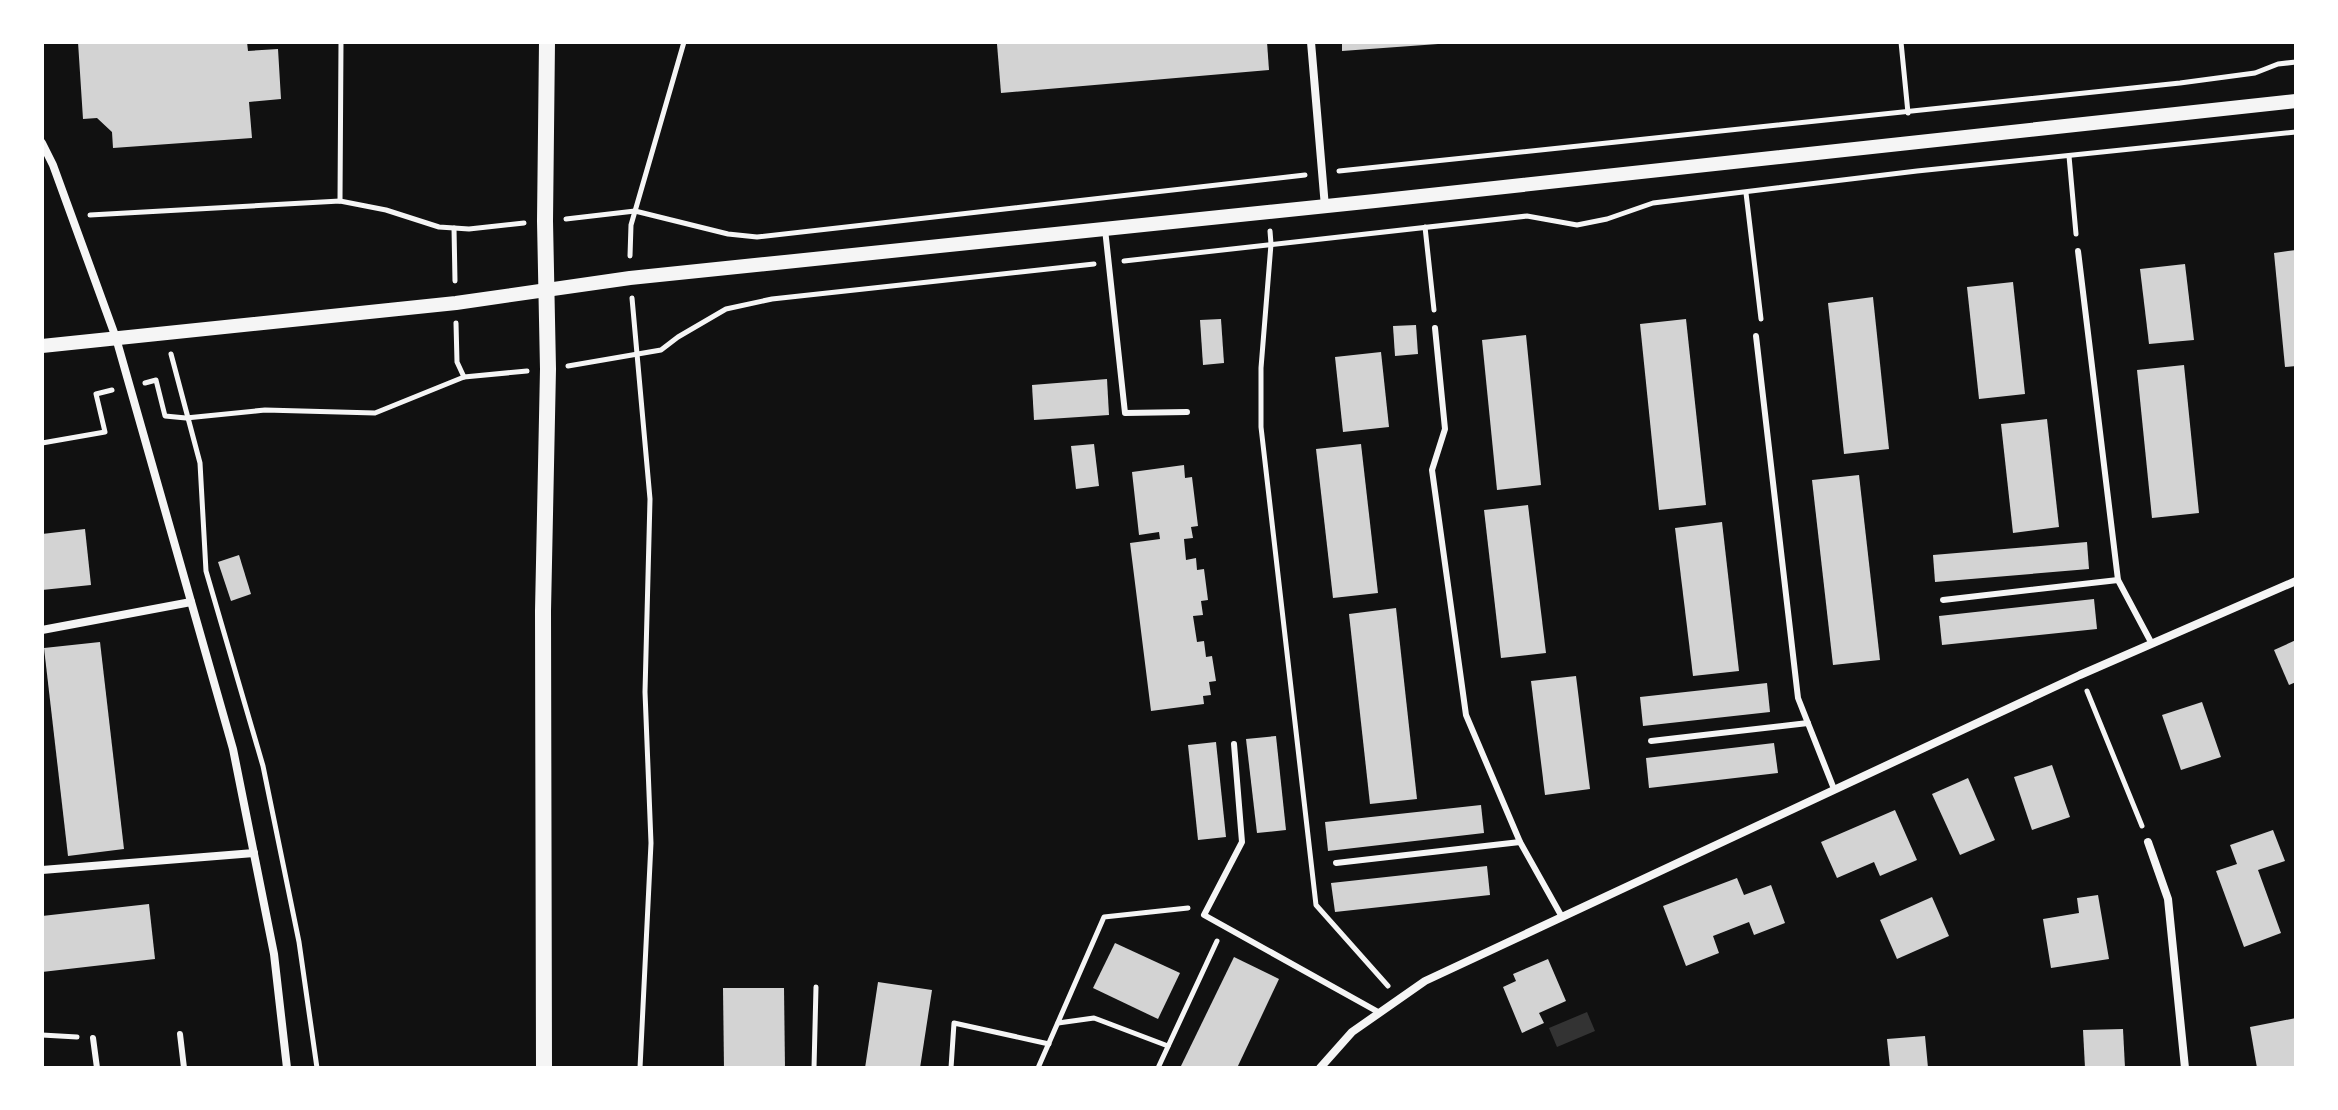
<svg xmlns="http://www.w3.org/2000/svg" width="2338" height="1110" viewBox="0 0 2338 1110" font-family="'PT Sans Narrow',sans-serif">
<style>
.water{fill:#333}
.building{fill:#d3d3d3}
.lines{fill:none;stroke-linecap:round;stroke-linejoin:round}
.path{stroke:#f5f5f5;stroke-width:5}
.service{stroke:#f5f5f5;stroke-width:6}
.minor{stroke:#f5f5f5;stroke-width:8}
.tertiary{stroke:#f5f5f5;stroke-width:14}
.secondary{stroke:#f5f5f5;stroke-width:16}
</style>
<rect width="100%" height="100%" fill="#111"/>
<path class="water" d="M1587 1012 1595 1031 1557 1047 1549 1028Z"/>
<g class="building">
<path d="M78 42H247L248 51 278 49 281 99 249 102 252 138 113 148 112 132 97 118 83 119Z"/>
<path d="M1015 42H1267L1269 70 1001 93 997 44Z"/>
<path d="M1342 42H1438V44L1342 51Z"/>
<path d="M2296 250V366L2285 367 2274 253Z"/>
<path d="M2185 264 2194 340 2149 344 2140 269Z"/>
<path d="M2013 282 2025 394 1979 399 1967 287Z"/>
<path d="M1873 297 1889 449 1844 454 1828 303Z"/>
<path d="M1221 319 1224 363 1203 365 1200 320Z"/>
<path d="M1686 319 1706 505 1659 510 1640 324Z"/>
<path d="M1416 325 1418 354 1395 356 1393 326Z"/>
<path d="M1526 335 1541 485 1497 490 1482 340Z"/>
<path d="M1381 352 1389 427 1343 432 1335 357Z"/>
<path d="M2184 365 2199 513 2152 518 2137 370Z"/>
<path d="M1107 379 1109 415 1034 420 1032 385Z"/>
<path d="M2047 419 2059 527 2013 533 2001 424Z"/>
<path d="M1094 444 1099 486 1076 489 1071 446Z"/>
<path d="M1361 444 1378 593 1333 598 1316 449Z"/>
<path d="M1184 465 1185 478 1192 477 1198 526 1191 527 1193 538 1184 539 1186 560 1196 558 1197 570 1204 569 1208 600 1201 601 1203 615 1193 616 1197 642 1204 641 1206 657 1212 656 1216 681 1209 682 1211 695 1203 696 1204 704 1151 711 1130 543 1160 539 1159 532 1139 535 1132 472Z"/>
<path d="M1859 475 1880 660 1833 665 1812 480Z"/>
<path d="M1528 505 1546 653 1501 658 1484 510Z"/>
<path d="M1722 522 1739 671 1693 676 1675 528Z"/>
<path d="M85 529 91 585 42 590V534Z"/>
<path d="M2087 542 2089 569 1935 582 1933 555Z"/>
<path d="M239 555 251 594 231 601 218 562Z"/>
<path d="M2094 599 2097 629 1942 645 1939 616Z"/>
<path d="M1396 608 1417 799 1370 804 1349 614Z"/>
<path d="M2296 640V682L2289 685 2274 650Z"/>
<path d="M100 642 124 849 68 856 44 648Z"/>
<path d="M1576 676 1590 789 1545 795 1531 681Z"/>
<path d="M1767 683 1770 712 1643 726 1640 697Z"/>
<path d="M2202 702 2221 757 2181 770 2162 715Z"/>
<path d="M1276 736 1286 830 1257 833 1246 739Z"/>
<path d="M1216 742 1226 837 1198 840 1188 745Z"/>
<path d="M1774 743 1778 773 1649 788 1646 758Z"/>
<path d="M2052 765 2070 817 2032 830 2014 777Z"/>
<path d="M1968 778 1995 840 1960 855 1932 794Z"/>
<path d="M1481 805 1484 833 1328 851 1325 822Z"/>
<path d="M1895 810 1917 860 1880 876 1874 862 1837 878 1821 842Z"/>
<path d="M2273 830 2285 861 2258 870 2281 933 2244 947 2216 871 2237 864 2230 845Z"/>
<path d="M1487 866 1490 895 1335 912 1331 883Z"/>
<path d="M1737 878 1744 895 1771 885 1785 923 1754 935 1749 922 1713 936 1719 953 1686 966 1663 906Z"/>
<path d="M2098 895 2109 959 2051 968 2043 919 2079 913 2077 898Z"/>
<path d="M1932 897 1949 936 1897 959 1880 920Z"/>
<path d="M149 904 155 959 42 972V916Z"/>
<path d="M1115 943 1180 973 1158 1019 1093 988Z"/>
<path d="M1234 957 1279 979 1237 1068H1180Z"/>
<path d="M1548 959 1566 1001 1539 1013 1544 1023 1522 1033 1503 987 1516 981 1513 974Z"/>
<path d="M878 982 932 990 920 1068H865Z"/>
<path d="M723 988H784L785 1068H724Z"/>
<path d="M2296 1018V1068H2257L2250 1027Z"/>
<path d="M2123 1029 2125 1068H2085L2083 1030Z"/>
<path d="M1925 1036 1928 1068H1890L1887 1039Z"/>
</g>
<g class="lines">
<g class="path">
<path d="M1901 42 1908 113"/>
<path d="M2069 156 2076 234"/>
<path d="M1339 171 2180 83 2255 73 2278 64 2296 62"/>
<path d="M1746 193 1761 319"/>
<path d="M340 201 341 42"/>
<path d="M90 215 340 201 386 210 439 227 469 229 524 223"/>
<path d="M566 219 635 211 728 234 757 237 1305 175"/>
<path d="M1425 227 1434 310"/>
<path d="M454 228 455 281"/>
<path d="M1270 231 1271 244 1261 368V427L1316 905 1388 986"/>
<path d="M630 256 631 225 684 42"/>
<path d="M1124 261 1527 216 1577 225 1607 219 1653 203 1917 171 2296 132"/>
<path d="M632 298 650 499 645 692 651 843 640 1068"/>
<path d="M456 323 457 362 464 377"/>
<path d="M171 354 200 463 206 571 263 766 299 942 317 1068"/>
<path d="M568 366 661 350 678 337 726 309 772 299 1094 264"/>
<path d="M145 383 156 380 165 416 186 418 265 410 375 413 464 377 527 371"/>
<path d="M42 443 105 432 96 394 112 390"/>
<path d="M2087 691 2142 826"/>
<path d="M1058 1023 1094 1018 1168 1046"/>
<path d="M42 1035 77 1037"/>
<path d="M814 1068 816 987"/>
<path d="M951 1068 954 1023 1049 1044"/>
<path d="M1038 1068 1104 917 1188 908"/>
<path d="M1158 1068 1217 941"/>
</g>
<g class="service">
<path d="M1105 229 1125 413 1187 412"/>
<path d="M2078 251 2118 580 2152 644"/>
<path d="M1435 328 1445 429 1432 470 1466 715 1520 842 1562 917"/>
<path d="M1756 336 1798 698 1834 789"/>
<path d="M1943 600 2118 580"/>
<path d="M1651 741 1808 723"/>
<path d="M1234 744 1242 842 1204 915 1380 1013"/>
<path d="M1336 863 1520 842"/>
<path d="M180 1034 184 1068"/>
<path d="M93 1038 97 1068"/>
</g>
<g class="minor">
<path d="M1311 42 1325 207"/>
<path d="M42 143 53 165 116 338 233 749 274 954 287 1068"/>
<path d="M42 630 191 602"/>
<path d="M2148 842 2168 899 2185 1068"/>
<path d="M42 870 254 853"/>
<path d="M1320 1068 1352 1032 1425 981 2080 675 2296 581"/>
</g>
<path class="tertiary" d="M42 346 456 303 630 278 1375 201 2296 101"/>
<path class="secondary" d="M544 1068 543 611 548 369 545 221 547 42"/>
</g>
<rect width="2338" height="1110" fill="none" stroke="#ffffff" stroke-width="88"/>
</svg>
